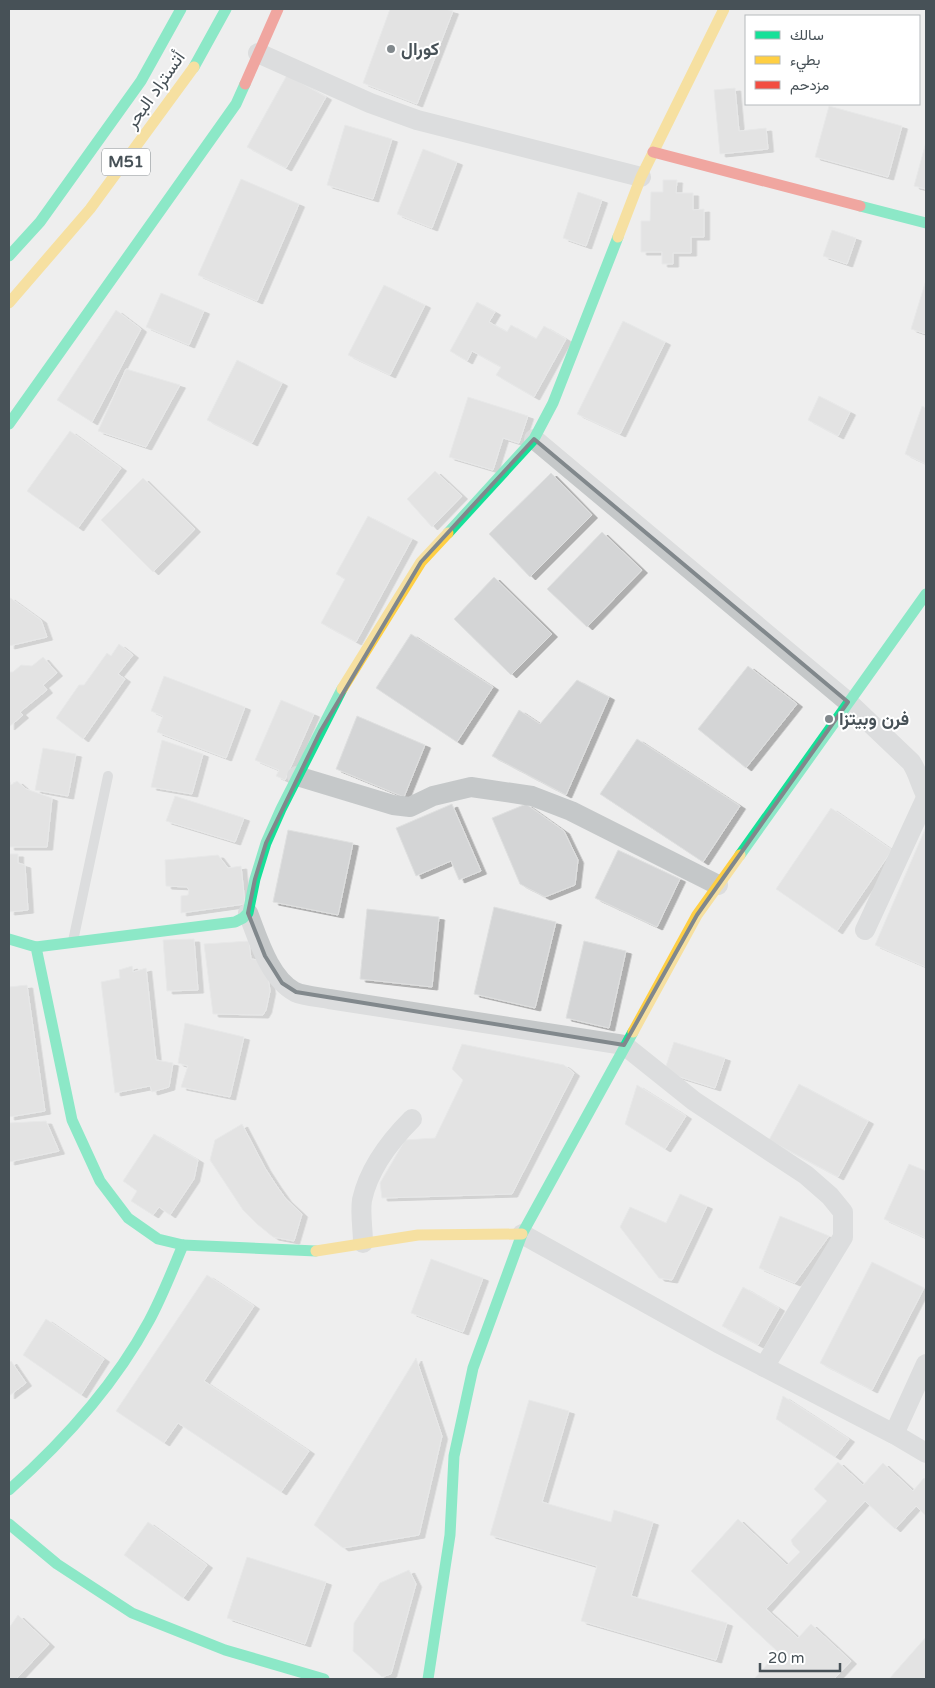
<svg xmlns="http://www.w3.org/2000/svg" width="935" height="1688" viewBox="0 0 935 1688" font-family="'Varela Round',Vazirmatn,sans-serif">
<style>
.building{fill:#d4d5d6;stroke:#dfe0e0;filter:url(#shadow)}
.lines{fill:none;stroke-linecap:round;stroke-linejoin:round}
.lane{stroke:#c5c8c9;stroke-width:10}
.street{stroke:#c5c8c9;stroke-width:20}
.fast{stroke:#16e098;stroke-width:11}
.slow{stroke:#ffcf43;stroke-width:11}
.jam{stroke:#f24e42;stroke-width:11}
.marked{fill:none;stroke:#81888c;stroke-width:4;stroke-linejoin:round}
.poi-dot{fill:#81888c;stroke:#fff;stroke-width:2}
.labels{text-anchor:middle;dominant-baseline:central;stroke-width:4;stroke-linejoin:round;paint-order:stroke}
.shield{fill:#fff;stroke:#7e8589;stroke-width:1}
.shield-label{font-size:16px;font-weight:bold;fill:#475157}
.poi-label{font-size:18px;font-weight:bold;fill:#475157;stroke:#fff;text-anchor:start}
.street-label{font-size:18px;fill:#475157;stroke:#fff}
</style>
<defs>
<filter id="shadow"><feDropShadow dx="5.5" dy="3" stdDeviation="0" flood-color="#0004"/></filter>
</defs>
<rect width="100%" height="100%" fill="#eee"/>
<g class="building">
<path d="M390 9H445L453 11 417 104 363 83Z"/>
<path d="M287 75 326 97 286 168 247 147Z"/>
<path d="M735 88 739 131 766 128 768 149 720 154 714 90Z"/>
<path d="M829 106 902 126 888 177 815 157Z"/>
<path d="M345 125 392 139 373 199 327 185Z"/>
<path d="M926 142V189L914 186Z"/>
<path d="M423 149 457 162 432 228 397 214Z"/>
<path d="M241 179 299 204 257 301 198 275Z"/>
<path d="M663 180H677L676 193H693V210L704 209V237H691V253H673V264H662V252H641V221H650L651 192H663Z"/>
<path d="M578 192 602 200 586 246 563 238Z"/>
<path d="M832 230 856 238 847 264 823 256Z"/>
<path d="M926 280V334L911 329Z"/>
<path d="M384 285 425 305 390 375 348 355Z"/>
<path d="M161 293 204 311 189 345 146 327Z"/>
<path d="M477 302 495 312 489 322 507 332 511 325 536 339 544 326 566 339 534 397 496 375 501 367 472 351 467 361 450 351Z"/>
<path d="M116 310 141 329 92 422 57 400Z"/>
<path d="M623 321 665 342 620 434 577 414Z"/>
<path d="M237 360 282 383 252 443 207 420Z"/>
<path d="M126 369 180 385 146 447 98 431Z"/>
<path d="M819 396 850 412 838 436 808 420Z"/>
<path d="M468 397 528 416 519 443 503 438 493 470 449 457Z"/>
<path d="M922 406 926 408V464L905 454Z"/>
<path d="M70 431 121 468 78 528 27 491Z"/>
<path d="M435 471 462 496 432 527 407 499Z"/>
<path d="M551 473 592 515 530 577 489 534Z"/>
<path d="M143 478 195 529 153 572 101 520Z"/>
<path d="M368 516 412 539 356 642 321 623 345 579 336 574Z"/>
<path d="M602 532 642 570 587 627 547 589Z"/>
<path d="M494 577 552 634 511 675 454 619Z"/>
<path d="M9 597 41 620 47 637 9 646Z"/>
<path d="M411 634 493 687 457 742 376 688Z"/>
<path d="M119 644 133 655 118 674 125 679 83 739 56 718 79 685H84L107 653 111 656Z"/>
<path d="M43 657 57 673 43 685 47 690 20 712 23 715 9 727V672H13L21 665 32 666Z"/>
<path d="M748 666 797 704 746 768 698 729Z"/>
<path d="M164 676 245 707 226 758 157 732 163 716 151 711Z"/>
<path d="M577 680 609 697 566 795 492 756 519 710 540 724Z"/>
<path d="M281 700 314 714 285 780 276 776 279 770 255 760Z"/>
<path d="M357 716 425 745 404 797 336 769Z"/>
<path d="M637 739 740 806 703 862 600 794Z"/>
<path d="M162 740 203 754 192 794 151 787Z"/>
<path d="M43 748 76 754 68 796 35 790Z"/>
<path d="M9 779 11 785 17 781 26 789 52 798 47 847H9Z"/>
<path d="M175 796 244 818 235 842 166 821Z"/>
<path d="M452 804 481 871 459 880 451 861 416 876 396 828Z"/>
<path d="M526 804 564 831 578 860 575 885 545 897 520 884 492 818Z"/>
<path d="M831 808 892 850 837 931 776 889Z"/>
<path d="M926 827V967L875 945Z"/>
<path d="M288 830 353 843 338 915 273 902Z"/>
<path d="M618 850 680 879 657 927 595 898Z"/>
<path d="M9 854H18V863L25 865 28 910 9 912Z"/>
<path d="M218 855 228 868 241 866 245 904 181 913V896L188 895 189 890 187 887 166 886 165 860Z"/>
<path d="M494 907 556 922 535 1008 474 994Z"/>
<path d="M367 909 439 917 432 987 360 979Z"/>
<path d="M194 939 198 990 167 991 163 940Z"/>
<path d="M249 941 251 959 258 960 268 976 270 991 266 1010 263 1015 213 1014 204 944Z"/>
<path d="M584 941 626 951 609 1028 566 1018Z"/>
<path d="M132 966 133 972 146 968 156 1060 173 1063 169 1087 152 1092 150 1086 115 1093 101 982 120 978 119 970Z"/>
<path d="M27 985 45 1111 9 1117V987Z"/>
<path d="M185 1023 244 1037 230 1097 181 1087 188 1066 178 1063Z"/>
<path d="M674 1042 725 1058 715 1088 664 1072Z"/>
<path d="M462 1044 564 1065 574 1073 512 1194 382 1198 380 1183 405 1140 435 1138 463 1080 452 1069Z"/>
<path d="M799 1084 868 1121 838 1177 769 1140Z"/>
<path d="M637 1085 686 1116 665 1149 625 1124Z"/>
<path d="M46 1121 59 1151 9 1162V1123Z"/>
<path d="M242 1124 265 1168 276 1185 286 1199 302 1214 294 1241 273 1237 257 1224 243 1210 210 1160 215 1140Z"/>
<path d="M154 1134 198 1160 194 1179 170 1215 159 1207 153 1215 131 1201 137 1191 123 1181Z"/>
<path d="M909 1164 926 1171V1238L884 1219Z"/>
<path d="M680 1194 707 1206 672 1280 659 1278 620 1227 630 1207 666 1223Z"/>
<path d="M780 1216 829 1236 795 1283 759 1268Z"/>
<path d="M431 1259 483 1278 463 1332 411 1313Z"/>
<path d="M872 1262 924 1288 872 1390 820 1363Z"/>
<path d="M207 1275 254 1306 204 1381 309 1451 281 1492 178 1423 164 1443 116 1411Z"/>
<path d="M743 1287 779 1308 758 1345 722 1326Z"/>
<path d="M46 1319 104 1359 81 1395 23 1355Z"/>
<path d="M416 1358 442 1436 419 1535 343 1548 314 1525Z"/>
<path d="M11 1361 26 1383 9 1396V1363Z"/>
<path d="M783 1396 849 1439 835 1457 776 1419Z"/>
<path d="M529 1400 569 1411 542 1502 611 1522 614 1510 653 1522 631 1596 727 1623 716 1660 581 1621 597 1566 490 1535Z"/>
<path d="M838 1462 863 1485 883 1463 913 1491 924 1478 926 1481V1516L916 1506 895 1529 865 1501 766 1609 798 1638 811 1624 851 1661 834 1679H754L778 1652 691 1571 738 1519 787 1565 800 1552 793 1545 791 1540 827 1501 814 1489Z"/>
<path d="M148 1522 207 1565 183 1598 124 1555Z"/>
<path d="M247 1557 326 1582 305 1644 227 1618Z"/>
<path d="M409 1570 416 1584 391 1674 382 1677 353 1651 354 1623 380 1583Z"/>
<path d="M18 1615 49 1644 16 1679H9V1628Z"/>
<path d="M926 1637V1679H889Z"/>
</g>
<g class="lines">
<path class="lane" d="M73 941 108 776"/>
<g class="street">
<path d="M258 53 370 103 417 120 641 177"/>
<path d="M534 439 848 702 911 762C918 772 920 784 926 795"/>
<path d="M297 776 393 805 410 807 433 796 471 787 532 796 571 811 718 885"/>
<path d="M248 913C258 938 269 978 295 992 304 996 318 997 329 999L624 1045 694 1101 806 1175 830 1196 843 1212V1237L764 1367"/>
<path d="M865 930 926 798"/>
<path d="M522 1234 718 1343 894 1434 926 1453"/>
<path d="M363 1243C363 1230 360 1213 362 1200 369 1168 389 1142 412 1119"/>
<path d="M894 1434 926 1364"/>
</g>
<g class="fast">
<path d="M194 67 226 9"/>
<path d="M860 206 926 223"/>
<path d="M9 256 40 222 141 81 181 9"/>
<path d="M9 424 236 104 245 84"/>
<path d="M448 533 534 439 553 403 618 237"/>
<path d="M740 855 926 594"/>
<path d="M9 939 36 947 72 1120 100 1181 128 1218 158 1239 183 1245 316 1251"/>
<path d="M36 947 235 922 243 918 248 913 255 879 266 843 281 809 342 689"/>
<path d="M9 1490C64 1441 114 1386 149 1321 162 1297 172 1271 183 1245"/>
<path d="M9 1524 57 1564 132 1613 225 1650 324 1679"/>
<path d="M428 1679 450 1535 454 1456 473 1368 522 1234 633 1032"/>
</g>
<g class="slow">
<path d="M618 237 641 177 724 9"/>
<path d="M9 303 90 209 194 67"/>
<path d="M342 689 421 562 448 533"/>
<path d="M633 1032 697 915 740 855"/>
<path d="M316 1251 418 1235 522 1234"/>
</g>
<g class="jam">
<path d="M245 84 278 9"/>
<path d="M653 152 860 206"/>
</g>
</g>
<path d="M0 0H935V1688H0ZM534 439 848 702 697 915 624 1045 296 992 282 983 265 956 248 913 255 879 266 843 320 732 421 562Z" fill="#eee" fill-opacity=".55" fill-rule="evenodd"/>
<path class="marked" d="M534 439 848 702 697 915 624 1045 296 992 282 983 265 956 248 913 255 879 266 843 320 732 421 562Z"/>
<g class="poi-dot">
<circle cx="391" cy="49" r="5"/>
<circle cx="829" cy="719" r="5"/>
</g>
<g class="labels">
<rect class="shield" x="102" y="148.5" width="48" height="27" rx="4"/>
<g class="shield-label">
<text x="126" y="162">M51</text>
</g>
<g class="poi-label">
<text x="401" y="49">كورال</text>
<text x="839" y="719">فرن وبيتزا</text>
</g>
<g class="street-label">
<text transform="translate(155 90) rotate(-55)">أتستراد البحر</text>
</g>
</g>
<rect width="935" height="1688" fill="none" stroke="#475157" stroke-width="20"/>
<rect x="745" y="15" width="175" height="90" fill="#ffffff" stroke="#b5b9bc"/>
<rect x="755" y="31" width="25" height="8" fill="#16e098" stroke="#b5b9bc"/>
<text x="790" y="40" font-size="15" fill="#475157">سالك</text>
<rect x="755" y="56" width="25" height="8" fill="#ffcf43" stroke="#b5b9bc"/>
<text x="790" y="65" font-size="15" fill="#475157">بطيء</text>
<rect x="755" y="81" width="25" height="8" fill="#f24e42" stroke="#b5b9bc"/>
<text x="790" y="90" font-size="15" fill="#475157">مزدحم</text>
<path d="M760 1663v8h80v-8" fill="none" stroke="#475157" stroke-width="2.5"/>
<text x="768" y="1663" font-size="15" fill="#475157" stroke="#ffffff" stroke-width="4" paint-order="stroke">20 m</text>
</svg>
